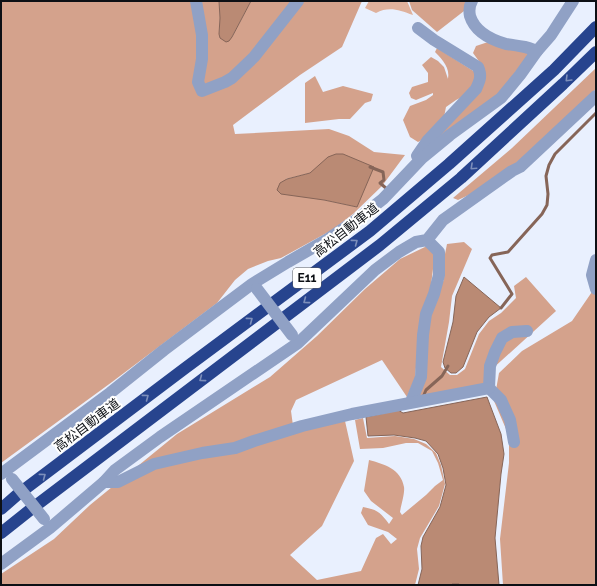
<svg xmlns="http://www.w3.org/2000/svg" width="597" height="586" viewBox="0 0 597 586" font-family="Raleway,'Noto Sans JP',sans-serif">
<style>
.green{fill:#dfb19c}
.forest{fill:#d4a28c;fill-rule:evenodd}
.water{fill:#ba8a74;stroke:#866558}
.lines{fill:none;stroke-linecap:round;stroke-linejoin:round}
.stream{stroke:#866558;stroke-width:3}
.minor{stroke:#90a1c5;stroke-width:12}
.highway{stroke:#27448e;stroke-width:12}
.minor-bridge{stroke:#90a1c5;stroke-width:12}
.oneway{stroke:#7d8fbb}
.labels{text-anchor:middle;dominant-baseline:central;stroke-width:4;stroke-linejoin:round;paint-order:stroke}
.shield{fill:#fff;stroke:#56585b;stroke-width:1}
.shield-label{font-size:12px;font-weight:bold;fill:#0d1015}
.street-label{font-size:13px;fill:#0d1015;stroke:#fff}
</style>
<rect width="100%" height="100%" fill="#e9f0fe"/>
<path class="green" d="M369 1H407L413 15C399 10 389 6 376 13L365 8Z"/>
<g class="forest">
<path d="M1 1H219L220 18 219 34 220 38 232 37 251 1H362L342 47 300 75 233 125 235 134 329 129 349 136 374 152 405 155 382 186 353 214 332 230 281 258 268 261 248 269 235 280 217 303 112 382 1 463ZM310 173 357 207 324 200 286 179Z"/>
<path d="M409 1H467L464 11 437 32 412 10Z"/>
<path d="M488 42 529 51 528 60 495 99 427 149 472 99 481 64 473 53 476 46Z"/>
<path d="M437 48 475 72 476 83 466 95 456 100 446 107 444 117 426 138 418 142 410 137 403 120 410 106 426 100 433 95V93L416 100 411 98 409 93 412 87 428 82V73L422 65 431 57 438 61 444 67 448 79C450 68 443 60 435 52Z"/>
<path d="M596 68V89L582 104 513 166 473 193 458 200 453 198 512 148Z"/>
<path d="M315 76 323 92 343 86 373 94 371 101 365 103 350 119H339L305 123V83Z"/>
<path d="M464 242 472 249 452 296 449 322 441 367 450 375H457L465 369 479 334 489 321 501 313 516 298 514 286 526 277 556 311 490 371 485 385 417 397 429 318 444 279 445 254 447 244Z"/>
<path d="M427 246 434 254V261L430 293 421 314 415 378 407 397 382 360 296 400 291 411 294 433 345 421 354 461 322 526 290 555 317 580 361 571 376 538 383 534 391 544 397 539 388 532 368 525 361 513 363 507C378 510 380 512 389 524L393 518 371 501 364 491 369 460C384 464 401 469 404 487 405 493 401 505 400 512L402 515 426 495 435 486 443 480 438 463 432 451 418 443H406L383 448 360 449 355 420 363 418 367 438 395 436 414 439 426 444 436 453 441 465 445 484 439 506 420 538 417 549 419 569 415 585H1V574L54 539 90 505 177 434 270 377 317 336 365 289 400 259Z"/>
<path d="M596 286V585H503L500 539 509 463V436L494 401 499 373 522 351 572 321Z"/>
</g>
<g class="water">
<path d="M219 1H251L232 37 229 41 226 42 220 38 219 34 220 18Z"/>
<path d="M336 154H343L374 167 357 207 324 200 281 194 277 190 280 183 287 179 310 173 328 157Z"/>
<path d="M464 277 501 308 489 317 477 332 463 367 456 373H451L445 368 443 362 453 322 456 296Z"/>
<path d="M487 397 501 434 504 454 501 474 495 538 499 585H460L459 584H452L451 585H418L422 569 421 546 423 537 440 507 446 485 443 468 438 454 426 441 415 438 394 435 368 436 366 417 398 410 403 413Z"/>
</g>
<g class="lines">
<g class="stream">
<path d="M370 167 383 172 384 180 380 183 387 189"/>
<path d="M501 308 512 294 490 258 492 255 508 252 542 214 547 205 548 194 546 176 549 165 555 154 596 113"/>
<path d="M423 397 426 390 442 376 448 366"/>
</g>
<g class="minor">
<path d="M196 1 202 35V59L198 82 202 91 225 82 232 78 254 57 298 1"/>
<path d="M472 1C469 6 469 11 470 16 475 32 492 40 506 44 513 45 519 46 525 47 530 48 534 50 537 51"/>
<path d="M418 28 434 40 478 67C482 76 480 80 476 89L428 140 417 156 419 157"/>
<path d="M596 260 592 275 596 289"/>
<path d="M489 388 490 366 495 352 502 338 512 332 527 331"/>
<path d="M489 388 501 400 510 420 514 442"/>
<path d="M411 402 421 377 423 335 426 314 434 294 439 275V252L427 240"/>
<path d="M1 474 110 393 164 350 252 284 288 262 328 239 359 218 383 199 422 158 450 135 501 98 520 75 537 51 551 35 573 1"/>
<path d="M104 482H118L154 464 202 453 235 448 254 441 302 426 352 414 489 388"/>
<path d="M1 564 50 528 104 482 115 470 160 437 298 343 375 270 399 252 416 242 427 240 443 220 512 171 520 167 596 96"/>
</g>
<g class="highway">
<path d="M1 509 17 495 184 369 370 231 449 164 554 70 596 27"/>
<path d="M1 533 30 510 380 245 461 178 563 84 596 52"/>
</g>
<g class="minor-bridge">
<path d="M257 289 292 335"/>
<path d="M12 479 44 519"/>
</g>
</g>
<defs><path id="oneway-chevron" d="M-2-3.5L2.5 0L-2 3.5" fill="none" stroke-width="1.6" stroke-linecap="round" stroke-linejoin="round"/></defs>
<g class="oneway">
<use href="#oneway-chevron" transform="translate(568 79) rotate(135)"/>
<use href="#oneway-chevron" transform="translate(473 167) rotate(137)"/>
<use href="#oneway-chevron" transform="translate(355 242) rotate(-37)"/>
<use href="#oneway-chevron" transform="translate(306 301) rotate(143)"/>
<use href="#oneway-chevron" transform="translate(250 320) rotate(-37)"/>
<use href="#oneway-chevron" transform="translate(202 379) rotate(143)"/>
<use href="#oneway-chevron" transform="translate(146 397) rotate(-37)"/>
<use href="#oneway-chevron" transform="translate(43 476) rotate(-37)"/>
</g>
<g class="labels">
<rect class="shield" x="293" y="268" width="28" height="20" rx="3"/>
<g class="shield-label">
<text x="307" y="278">E11</text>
</g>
<g class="street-label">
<text transform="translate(346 230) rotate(-38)">高松自動車道</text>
<text transform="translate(87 425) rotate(-37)">高松自動車道</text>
</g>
</g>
<rect width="597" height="586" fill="none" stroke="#0d1015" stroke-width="4"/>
</svg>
